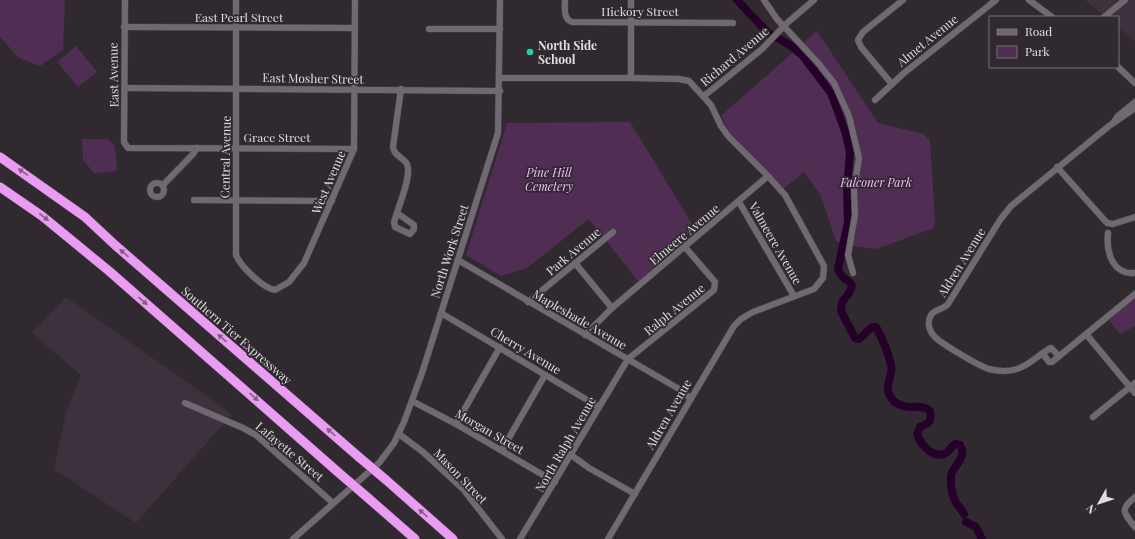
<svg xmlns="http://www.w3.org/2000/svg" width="1135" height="539" viewBox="0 0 1135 539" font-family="'Playfair Display',serif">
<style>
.built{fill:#3c313d}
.green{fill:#502d53}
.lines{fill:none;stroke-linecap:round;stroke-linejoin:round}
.river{stroke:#250029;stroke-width:8}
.minor-casing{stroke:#4c474c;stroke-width:7}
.highway-casing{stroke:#4c474c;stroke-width:10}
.minor{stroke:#706971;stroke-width:6}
.highway{stroke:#e99cf1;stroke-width:9}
.highway-bridge-casing{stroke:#4c474c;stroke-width:10;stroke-linecap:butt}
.highway-bridge{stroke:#e99cf1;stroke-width:9}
.oneway{fill:#835d87}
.poi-dot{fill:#1fd5b0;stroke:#302a30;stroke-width:1.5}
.labels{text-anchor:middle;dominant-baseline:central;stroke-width:3.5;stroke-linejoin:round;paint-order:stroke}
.street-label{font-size:12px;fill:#e0dce0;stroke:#302a30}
.poi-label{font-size:12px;font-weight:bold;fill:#e0dce0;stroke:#302a30;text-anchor:start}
.park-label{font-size:12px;font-style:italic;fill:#f9b8ff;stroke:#302a30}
</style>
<rect width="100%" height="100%" fill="#302a30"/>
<g class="built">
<path d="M1085 0H1135V41L1118 27V17H1106Z"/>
<path d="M66 297 232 414 136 523 54 469 66 412 81 375 32 333Z"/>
</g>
<g class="green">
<path d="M0 0H65L63 50 40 66 19 58 0 37Z"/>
<path d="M817 31 878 123 923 134 930 140 935 222 933 228 877 249 852 246 836 241 821 196 804 172 783 189C770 175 722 131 722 115Z"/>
<path d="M76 46 97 72 78 87 57 62Z"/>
<path d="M630 122 697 232 638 281 589 219 527 268 501 276 466 255 507 123Z"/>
<path d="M82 139H108L115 146 117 171 94 173 83 160Z"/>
<path d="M1135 298V326L1120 334 1109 320Z"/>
</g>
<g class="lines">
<g class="river">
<path d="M737 0 768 33 790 45 803 56 831 93 837 109 846 134 850 153 847 188 848 222 838 269C843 287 864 276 842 302L841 311 855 338 859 339 872 327H876C882 338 888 352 891 365 895 377 879 387 895 402 908 412 920 402 930 411 932 422 929 423 920 427L917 434C920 444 934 460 946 453 950 451 951 446 955 444L960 445C968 458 953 465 951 476 950 484 952 497 957 504 959 507 962 510 964 514"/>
<path d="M966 522 976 527 982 539"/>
</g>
<defs>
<g id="minor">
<path d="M125 0 124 142 128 148 354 149"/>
<path d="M236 0V255C241 267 263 288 275 290L289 282 304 263 354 149 355 0"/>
<path d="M565 0C565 8 563 19 572 22L733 23"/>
<path d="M631 0V78"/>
<path d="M764 0 777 19 819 64 834 83 849 116 859 158 854 189 855 215 848 255 853 273"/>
<path d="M1029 0 1052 17"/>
<path d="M1104 17 1125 0"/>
<path d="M124 27 355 28"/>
<path d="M429 29H500"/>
<path d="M1118 67 1135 83"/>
<path d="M500 78H631L679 79 689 81 711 105 721 126 729 137 768 176 785 195 824 266 823 278 814 289 753 312 741 319 734 326 608 539"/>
<path d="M891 83 861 47 858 40 863 32 903 0"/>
<path d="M126 88 500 91"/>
<path d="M704 96 762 49 787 23 814 0"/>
<path d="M875 100 904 73 996 0"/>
<path d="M1114 122 1118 116 1135 102"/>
<path d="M1057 167 1107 223 1113 224 1135 217"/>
<circle cx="157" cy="190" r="7"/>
<path d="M163 185 193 154 197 148"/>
<path d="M194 200 332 201"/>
<path d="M739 202 794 296"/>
<path d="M397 213C400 202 412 175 407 164 403 157 394 156 393 147L401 89"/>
<path d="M397 213 414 225V229L410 234 395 227 394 222Z"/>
<path d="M1108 233C1106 251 1112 275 1135 273"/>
<path d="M458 260 679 389 690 398"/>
<path d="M575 263 612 308"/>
<path d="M528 302 613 232"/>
<path d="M441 313 599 407"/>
<path d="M1086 334 1135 393"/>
<path d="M585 335 612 308 768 176"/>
<path d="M1043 354 1049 362H1052L1135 294"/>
<path d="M1059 356 1051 348C1039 354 1030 365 1017 369 1008 372 997 371 989 369 979 366 940 343 934 336 929 330 927 322 931 315 934 310 944 309 948 304L1000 220 1011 206 1109 126 1135 108"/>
<path d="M412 401 456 424 555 482"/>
<path d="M185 403 243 428 256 435 333 503"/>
<path d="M1093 417 1135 383"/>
<path d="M456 424 500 347"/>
<path d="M399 434 423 452 463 489 502 539"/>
<path d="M502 450 545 375"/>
<path d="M571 455 589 468 635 494"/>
<path d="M1135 497C1119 510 1124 513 1135 527"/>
<path d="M293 539 379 463 394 443 404 422 422 373 498 133 500 0"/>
<path d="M520 539 628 359 714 290 715 282 685 247"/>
</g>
<g id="highway">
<path d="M0 157 85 217 115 245 360 458"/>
<path d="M0 187 42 216 109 271 339 473"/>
<path d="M385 479 453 539"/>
<path d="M367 497 415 539"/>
</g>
</defs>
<use href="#minor" class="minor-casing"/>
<use href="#highway" class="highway-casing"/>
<use href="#minor" class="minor"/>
<use href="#highway" class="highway"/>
<defs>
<g id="highway-bridge">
<path d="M360 458 385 479"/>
<path d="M339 473 367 497"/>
</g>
</defs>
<use href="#highway-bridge" class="highway-bridge-casing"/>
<use href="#highway-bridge" class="highway-bridge"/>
</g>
<defs><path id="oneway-solid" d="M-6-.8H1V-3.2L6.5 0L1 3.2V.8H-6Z"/></defs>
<g class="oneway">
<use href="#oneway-solid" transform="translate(23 172) rotate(-145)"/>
<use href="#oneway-solid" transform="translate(44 217) rotate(38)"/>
<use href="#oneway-solid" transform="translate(124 253) rotate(-139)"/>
<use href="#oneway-solid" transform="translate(143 301) rotate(41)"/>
<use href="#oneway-solid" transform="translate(222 338) rotate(-139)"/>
<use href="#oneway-solid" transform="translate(254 397) rotate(42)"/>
<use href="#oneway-solid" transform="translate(331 432) rotate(-138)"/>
<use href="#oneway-solid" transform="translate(423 513) rotate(-138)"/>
</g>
<circle class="poi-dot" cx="530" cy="52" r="4"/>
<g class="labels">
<g class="street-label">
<text x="640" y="11">Hickory Street</text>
<text x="239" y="17">East Pearl Street</text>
<text transform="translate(927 40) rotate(-39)">Almet Avenue</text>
<text transform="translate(734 56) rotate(-40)">Richard Avenue</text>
<text transform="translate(113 75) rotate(-91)">East Avenue</text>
<text transform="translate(313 78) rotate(1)">East Mosher Street</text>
<text x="277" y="137">Grace Street</text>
<text transform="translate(225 157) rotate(-89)">Central Avenue</text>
<text transform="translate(328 182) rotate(-67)">West Avenue</text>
<text transform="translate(684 234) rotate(-40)">Elmeere Avenue</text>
<text transform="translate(776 243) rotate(60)">Valmeere Avenue</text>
<text transform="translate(449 251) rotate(-72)">North Work Street</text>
<text transform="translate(573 251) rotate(-40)">Park Avenue</text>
<text transform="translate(961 262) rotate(-58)">Aldren Avenue</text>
<text transform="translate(674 309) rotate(-39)">Ralph Avenue</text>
<text transform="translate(580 319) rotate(30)">Mapleshade Avenue</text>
<text transform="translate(237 335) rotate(41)">Southern Tier Expressway</text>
<text transform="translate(526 350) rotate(31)">Cherry Avenue</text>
<text transform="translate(668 414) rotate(-60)">Aldren Avenue</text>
<text transform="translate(490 431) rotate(30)">Morgan Street</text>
<text transform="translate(565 444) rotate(-60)">North Ralph Avenue</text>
<text transform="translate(290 451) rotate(40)">Lafayette Street</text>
<text transform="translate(461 476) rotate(46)">Mason Street</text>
</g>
<g class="poi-label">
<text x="538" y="45">North Side<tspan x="538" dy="14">School</tspan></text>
</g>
<g class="park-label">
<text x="549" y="172">Pine Hill<tspan x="549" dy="14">Cemetery</tspan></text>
<text x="876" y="182">Falconer Park</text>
</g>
</g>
<rect x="989" y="16" width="130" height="52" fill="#302a30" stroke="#767176"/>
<rect x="997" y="29" width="20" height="6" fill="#706971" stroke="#767176"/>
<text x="1025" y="36" font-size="12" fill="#e0dce0">Road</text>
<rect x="997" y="46" width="20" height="12" fill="#502d53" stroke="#767176"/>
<text x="1025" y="56" font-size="12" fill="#e0dce0">Park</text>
<g transform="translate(1099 503) rotate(231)" stroke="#302a30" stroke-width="3" paint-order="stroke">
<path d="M0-3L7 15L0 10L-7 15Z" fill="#e0dce0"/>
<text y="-6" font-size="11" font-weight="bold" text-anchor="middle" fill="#e0dce0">N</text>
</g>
</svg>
